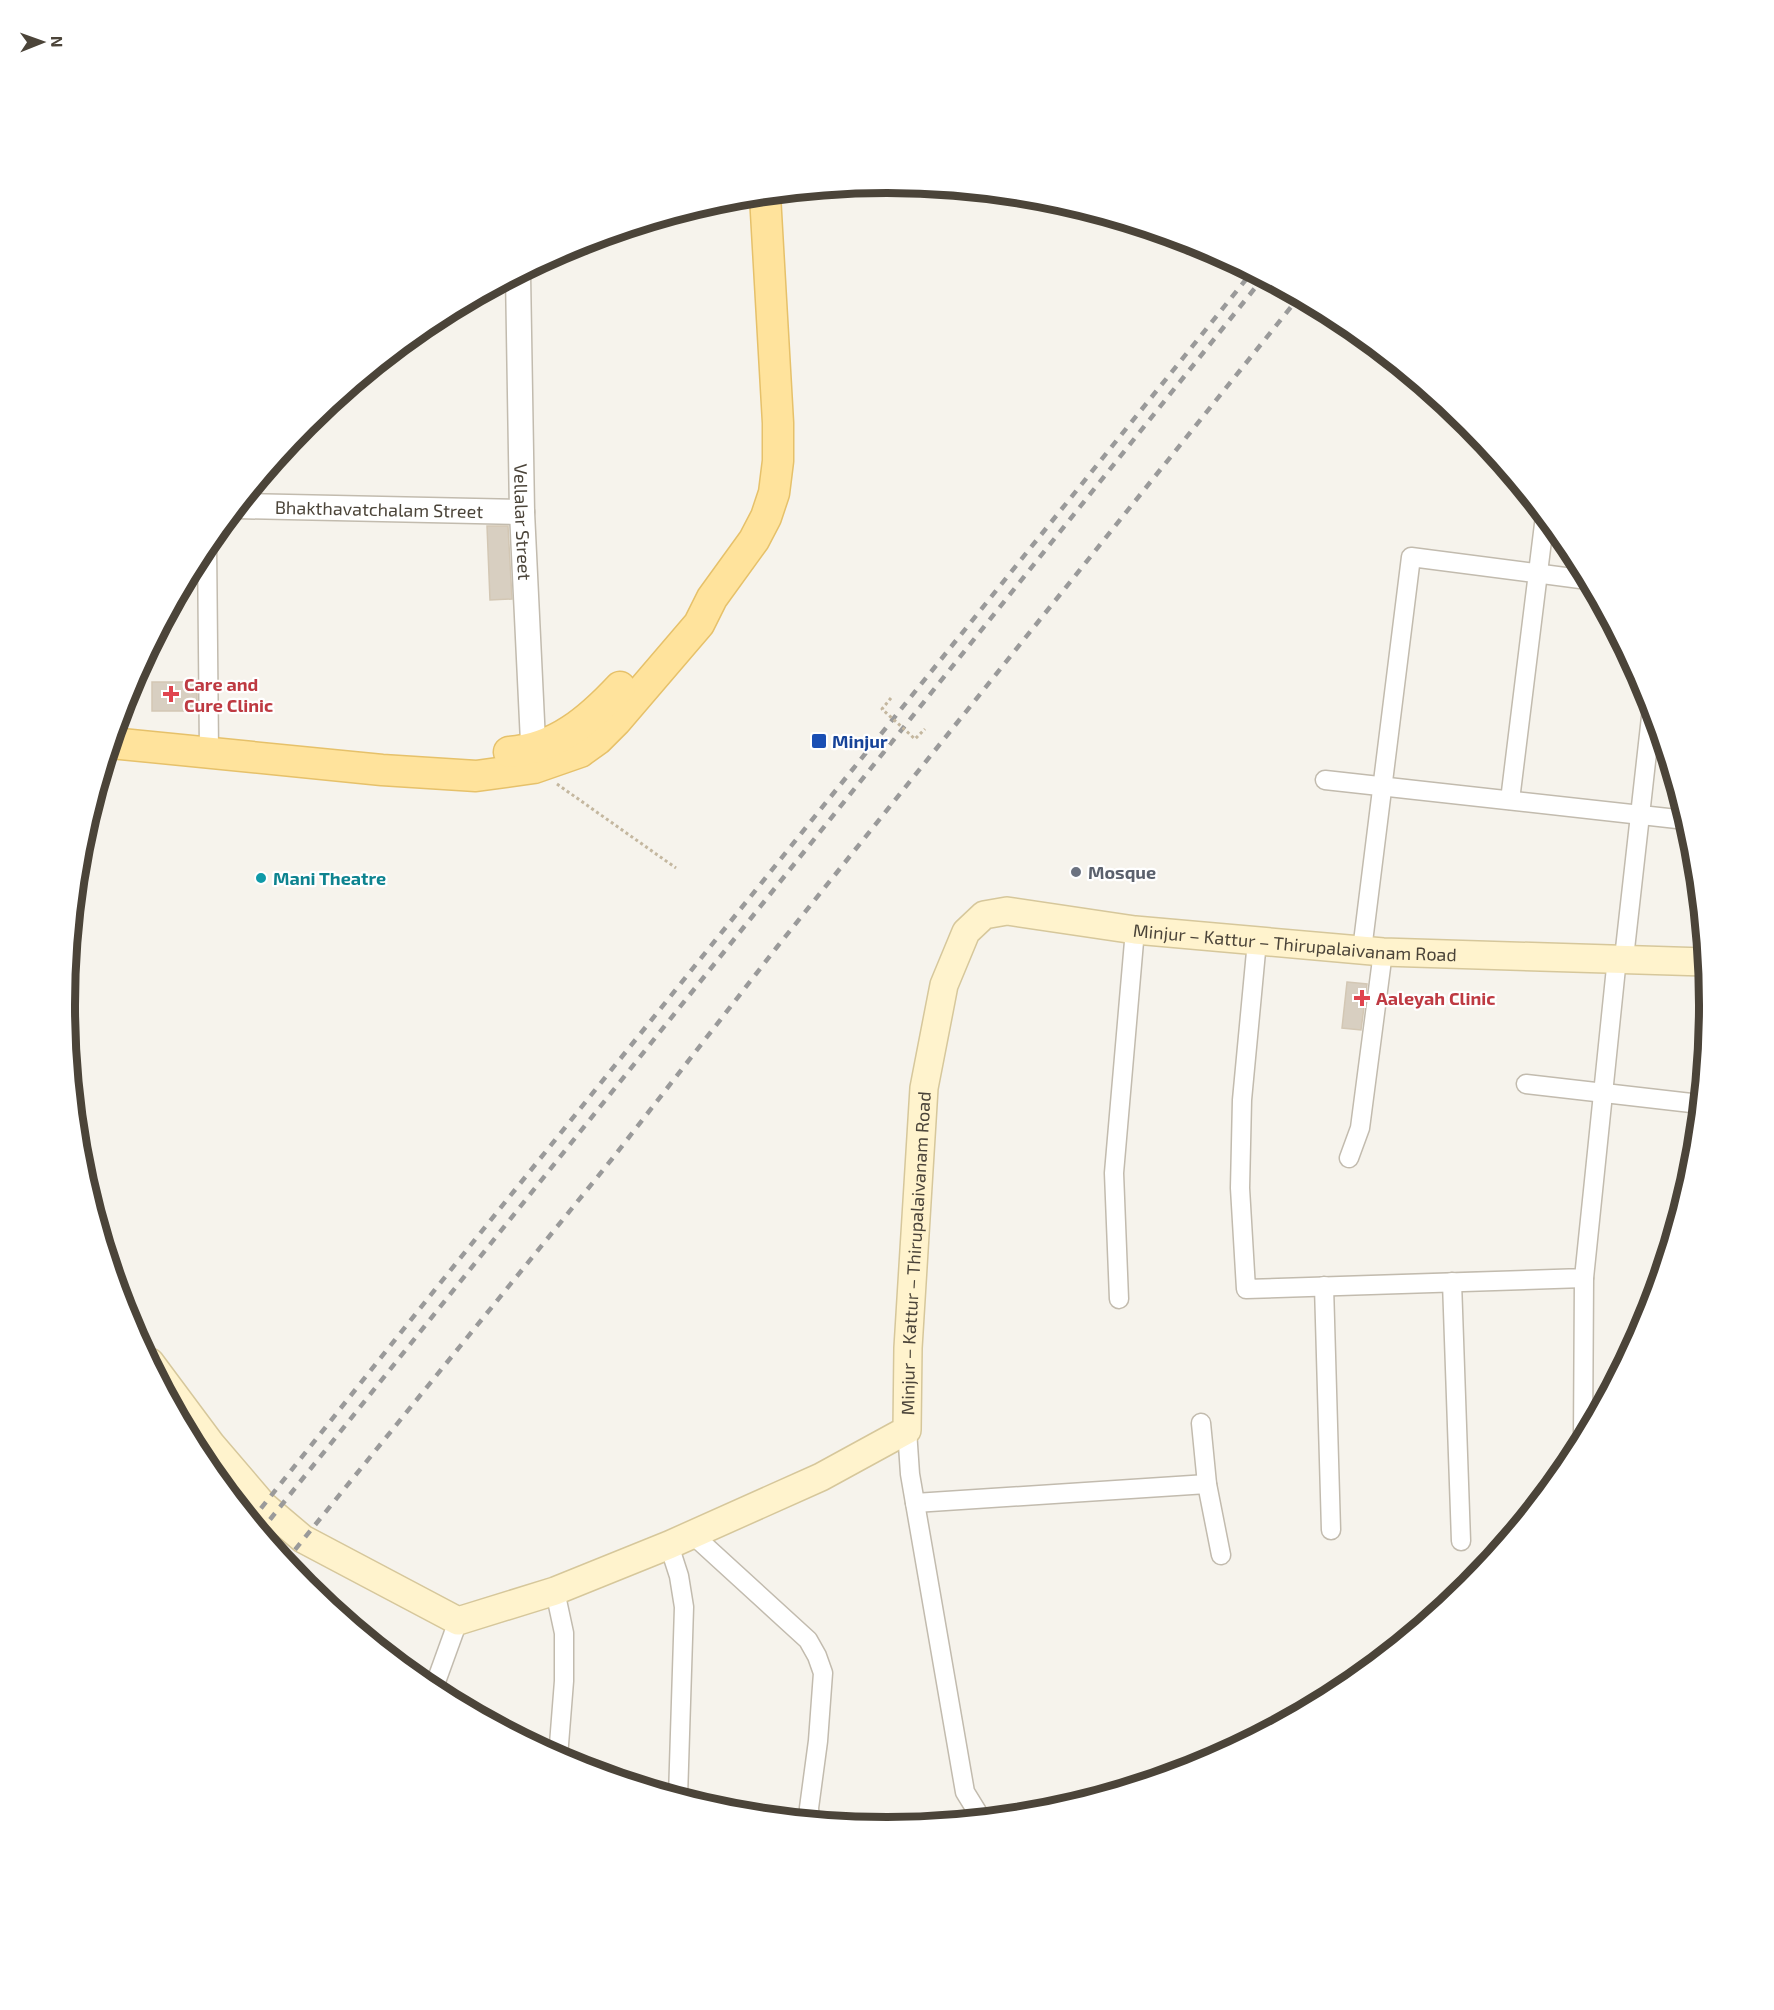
<svg xmlns="http://www.w3.org/2000/svg" width="1774" height="2010" viewBox="0 0 1774 2010" font-family="'Exo 2',sans-serif">
<style>
.building{fill:#d8cfc1;stroke:#d3c7b4;stroke-width:1.5}
.lines{fill:none;stroke-linecap:round;stroke-linejoin:round}
.minor-casing{stroke:#c2bbae;stroke-width:21}
.tertiary-casing{stroke:#c2bbae;stroke-width:27}
.secondary-casing{stroke:#d6c79b;stroke-width:30}
.primary-casing{stroke:#e6c16a;stroke-width:33}
.path{stroke:#c4b79f;stroke-width:3;stroke-dasharray:3 3;stroke-linecap:butt}
.minor{stroke:#fff;stroke-width:18}
.tertiary{stroke:#fff;stroke-width:24}
.secondary{stroke:#fff3cd;stroke-width:27}
.primary{stroke:#ffe39c;stroke-width:30}
.rail{stroke:#9a9a9a;stroke-width:4.5;stroke-dasharray:8 8;stroke-linecap:butt}
.path-bridge{stroke:#c4b79f;stroke-width:3;stroke-dasharray:3 3;stroke-linecap:butt}
.health-dot{fill:#e0444e;stroke:#fff;stroke-width:2}
.transit-dot{fill:#1a4fb4;stroke:#fff;stroke-width:2}
.worship-dot{fill:#6b7280;stroke:#fff;stroke-width:2}
.culture-dot{fill:#0f9aa8;stroke:#fff;stroke-width:2}
.labels{text-anchor:middle;dominant-baseline:central;stroke-width:4.5;stroke-linejoin:round;paint-order:stroke}
.street-label{font-size:18px;fill:#4b4439;stroke:#fff}
.health-label{font-size:18px;font-weight:bold;fill:#be3a42;stroke:#fff;text-anchor:start}
.transit-label{font-size:18px;font-weight:bold;fill:#164399;stroke:#fff;text-anchor:start}
.worship-label{font-size:18px;font-weight:bold;fill:#5b616d;stroke:#fff;text-anchor:start}
.culture-label{font-size:18px;font-weight:bold;fill:#0d838f;stroke:#fff;text-anchor:start}
.rim{fill:none;stroke:#4b4439;stroke-width:8}
</style>
<rect width="100%" height="100%" fill="#f6f3ec"/>
<g class="building">
<path d="M487 526H508L512 599 490 600Z"/>
<rect x="152" y="682" width="45" height="29"/>
<path d="M1347 982 1367 984 1361 1030 1342 1028Z"/>
</g>
<g class="lines">
<defs>
<g id="minor">
<path d="M207 543 209 752"/>
<path d="M1325 780 1686 820"/>
<path d="M1510 800 1545 516"/>
<path d="M1257 941 1242 1100 1240 1188 1246 1289 1584 1278 1617 958"/>
<path d="M1362 950 1411 557 1588 580"/>
<path d="M1624 958 1652 708"/>
<path d="M1526 1084 1700 1104"/>
<path d="M1349 1158 1360 1128 1383 952"/>
<path d="M1452 1282 1461 1541"/>
<path d="M1324 1286 1331 1530"/>
<path d="M1119 1299 1114 1173 1135 930"/>
<path d="M1201 1423 1207 1484 1221 1555"/>
<path d="M907 1430 910 1474 965 1792 981 1818"/>
<path d="M1583 1440 1584 1278"/>
<path d="M915 1503 1207 1484"/>
<path d="M692 1534 808 1640 817 1656 823 1673 818 1741 809 1808 810 1820"/>
<path d="M669 1545 679 1576 684 1607 678 1797"/>
<path d="M555 1591 564 1633V1681L558 1757"/>
<path d="M433 1690 458 1621"/>
</g>
<g id="tertiary">
<path id="s1" d="M518 274 522 512 534 763"/>
<path id="s2" d="M237 506 522 512"/>
</g>
<g id="secondary">
<path id="s3" d="M150 1362 211 1444 264 1506 303 1539 458 1621 555 1591 669 1545 821 1477 907 1430 908 1348 924 1088 944 985 966 932 984 915 1007 911 1135 930 1383 952 1705 962"/>
</g>
<g id="primary">
<path d="M111 743 382 770 476 776 534 768 580 752 598 739 616 721 699 624 712 598 754 540 766 517 774 493 778 461V423L765 195"/>
<path d="M509 752C556 749 590 719 620 687"/>
</g>
</defs>
<use href="#minor" class="minor-casing"/>
<use href="#tertiary" class="tertiary-casing"/>
<use href="#secondary" class="secondary-casing"/>
<use href="#primary" class="primary-casing"/>
<path class="path" d="M557 784 676 868"/>
<use href="#minor" class="minor"/>
<use href="#tertiary" class="tertiary"/>
<use href="#secondary" class="secondary"/>
<use href="#primary" class="primary"/>
<g class="rail">
<path d="M251 1521 437 1287 1252 272"/>
<path d="M260 1532 1263 278"/>
<path d="M285 1562 612 1159 777 947 1299 297"/>
</g>
<path class="path-bridge" d="M891 698 882 709 915 739 925 729"/>
</g>
<g class="health-dot">
<path d="M168 685h6v6h6v6h-6v6h-6v-6h-6v-6h6z"/>
<path d="M1359 989h6v6h6v6h-6v6h-6v-6h-6v-6h6z"/>
</g>
<rect class="transit-dot" x="811" y="733" width="16" height="16" rx="3"/>
<circle class="worship-dot" cx="1076" cy="872" r="6"/>
<circle class="culture-dot" cx="261" cy="878" r="6"/>
<g class="labels">
<g class="street-label">
<text stroke="none"><textPath href="#s2" startOffset="142">Bhakthavatchalam Street</textPath></text>
<text stroke="none"><textPath href="#s1" startOffset="248">Vellalar Street</textPath></text>
<text stroke="none"><textPath href="#s3" startOffset="1742">Minjur – Kattur – Thirupalaivanam Road</textPath></text>
<text stroke="none"><textPath href="#s3" startOffset="1076">Minjur – Kattur – Thirupalaivanam Road</textPath></text>
</g>
<g class="health-label">
<text x="184" y="684">Care and<tspan x="184" dy="21">Cure Clinic</tspan></text>
<text x="1376" y="998">Aaleyah Clinic</text>
</g>
<g class="transit-label">
<text x="832" y="741">Minjur</text>
</g>
<g class="worship-label">
<text x="1088" y="872">Mosque</text>
</g>
<g class="culture-label">
<text x="273" y="878">Mani Theatre</text>
</g>
</g>
<path d="M0 0H1774V2010H0ZM75 1005a812 812 0 1 1 1624 0a812 812 0 1 1-1624 0Z" fill="#fff" fill-rule="evenodd"/>
<path class="rim" d="M75 1005a812 812 0 1 1 1624 0a812 812 0 1 1-1624 0Z"/>
<g transform="translate(42 42) rotate(89)" stroke="#ffffff" stroke-width="4.5" paint-order="stroke">
<path d="M0-4.5L10 22L0 15L-10 22Z" fill="#4b4439"/>
<text y="-9" font-size="16" font-weight="bold" text-anchor="middle" fill="#4b4439">N</text>
</g>
</svg>
